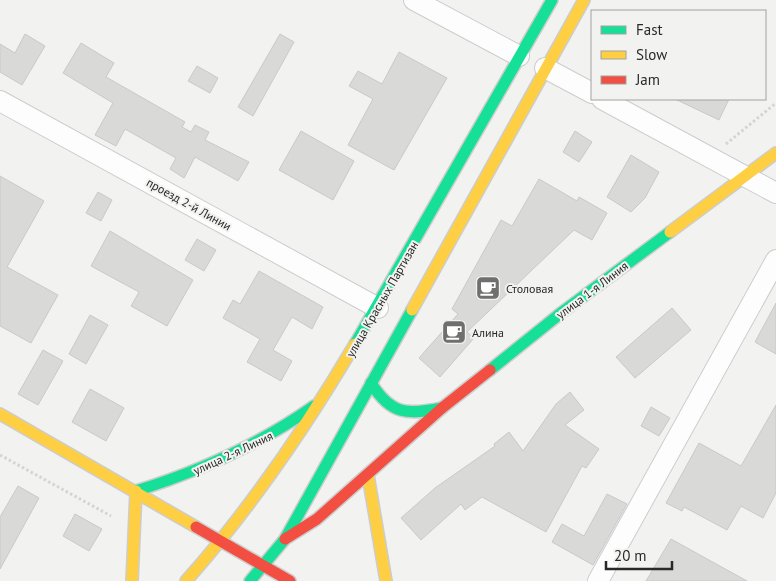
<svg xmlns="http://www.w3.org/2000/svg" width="776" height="581" viewBox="0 0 776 581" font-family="'PT Sans',sans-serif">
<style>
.building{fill:#d9d9d8;stroke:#c9c9c8}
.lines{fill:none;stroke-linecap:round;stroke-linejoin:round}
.street-casing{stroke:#cccdcc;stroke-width:22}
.fast-casing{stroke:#cccdcc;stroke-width:14}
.slow-casing{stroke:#cccdcc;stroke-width:14}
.jam-casing{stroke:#cccdcc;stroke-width:14}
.path{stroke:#d4d4d3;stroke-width:3;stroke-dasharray:2.5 2.5;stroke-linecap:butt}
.street{stroke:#fdfdfd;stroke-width:20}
.fast{stroke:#16e098;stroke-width:11}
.slow{stroke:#ffcf43;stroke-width:11}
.jam{stroke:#f24e42;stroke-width:11}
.labels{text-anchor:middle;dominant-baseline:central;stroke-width:4;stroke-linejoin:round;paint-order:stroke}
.street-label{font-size:12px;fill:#282928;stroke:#f2f3f0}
.poi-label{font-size:12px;fill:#282928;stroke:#f2f3f0;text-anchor:start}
</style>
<rect width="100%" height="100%" fill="#f2f2f1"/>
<g class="building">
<path d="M25 34 45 46 22 85 0 72V44L15 53Z"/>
<path d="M280 34 294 42 253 116 238 107Z"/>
<path d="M81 43 114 63 106 77 185 122 182 127 191 132 195 125 209 132 205 140 249 162 238 181 195 157 184 178 170 169 176 158 125 129 116 146 95 135 113 103 63 73Z"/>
<path d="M399 52 447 78 394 170 348 145 373 99 349 86 358 71 382 84Z"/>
<path d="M197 66 218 78 210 93 188 81Z"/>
<path d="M675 99H729L719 120Z"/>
<path d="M301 131 354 161 333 200 279 170Z"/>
<path d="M575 131 592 142 579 162 563 152Z"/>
<path d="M631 155 659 172 645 198 631 212 607 197Z"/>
<path d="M0 176 44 201 7 267 58 295 31 343 0 326Z"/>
<path d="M539 179 577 201 579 197 607 213 592 240 574 230 467 332 474 338 440 377 419 358 458 314 452 309 501 220 512 226Z"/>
<path d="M98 192 112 200 101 221 86 213Z"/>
<path d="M110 231 193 280 167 326 131 306 139 292 91 266Z"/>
<path d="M197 239 216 250 204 271 185 260Z"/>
<path d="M259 271 323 307 312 329 292 317 273 350 292 361 281 381 247 362 260 339 223 318 233 300 240 304Z"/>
<path d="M776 303V354L755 342Z"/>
<path d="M672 308 691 330 635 378 616 357Z"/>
<path d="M90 315 108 325 86 364 69 354Z"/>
<path d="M43 350 63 361 38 405 18 394Z"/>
<path d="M90 389 124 408 106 441 72 422Z"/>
<path d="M570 392 584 410 565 425 599 449 586 468 582 466 546 532 482 497 465 510 461 504 421 540 401 518 435 488 495 446 494 444 509 432 523 451 556 404Z"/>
<path d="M776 405V493L763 518 741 506 727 530 684 507 682 511 666 503 699 443 741 466Z"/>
<path d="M651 407 670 418 659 436 641 426Z"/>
<path d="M18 486 39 498 0 569V517Z"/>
<path d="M607 494 627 504 593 565 552 542 562 524 584 536Z"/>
<path d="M75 514 102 529 89 551 63 536Z"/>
<path d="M671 539 747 581H646Z"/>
</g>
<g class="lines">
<defs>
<g id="street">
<path d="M414 0 519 56"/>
<path d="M545 68 592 93"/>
<path d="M602 99 776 193"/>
<path d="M0 101 378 308"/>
<path d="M598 581 776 260"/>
</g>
<g id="fast">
<path d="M355 344 552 0"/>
<path d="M490 370 561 313 670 232"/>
<path d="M371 383C391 415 407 415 442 408"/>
<path d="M136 491C200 471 259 445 314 406"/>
<path d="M250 581 285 539 412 310"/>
</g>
<g id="slow">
<path d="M670 232 776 153"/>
<path d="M412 310 584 0"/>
<path d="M0 414 196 527"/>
<path d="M368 475 386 581"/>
<path d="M132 581 136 491"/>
<path d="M186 581C250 509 306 427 355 344"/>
</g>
<g id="jam">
<path d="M196 527 290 581"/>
<path d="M285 539 317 519 442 408 490 370"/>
</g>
</defs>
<use href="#street" class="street-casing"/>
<use href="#fast" class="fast-casing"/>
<use href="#slow" class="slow-casing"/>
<use href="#jam" class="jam-casing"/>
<g class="path">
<path d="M726 144 776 103"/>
<path d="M0 455 111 516"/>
</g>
<use href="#street" class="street"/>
<use href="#fast" class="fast"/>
<use href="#slow" class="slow"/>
<use href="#jam" class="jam"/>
</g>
<defs>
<symbol id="cafe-square" viewBox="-11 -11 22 22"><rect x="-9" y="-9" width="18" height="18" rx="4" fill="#6f6f6e" stroke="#f2f3f0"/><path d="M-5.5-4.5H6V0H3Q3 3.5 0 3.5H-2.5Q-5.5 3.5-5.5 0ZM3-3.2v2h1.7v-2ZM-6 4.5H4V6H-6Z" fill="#fff"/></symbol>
</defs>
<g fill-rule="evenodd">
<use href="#cafe-square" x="474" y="274" width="28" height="28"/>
<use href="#cafe-square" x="440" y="318" width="28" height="28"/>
</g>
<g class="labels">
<g class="street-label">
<text transform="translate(189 204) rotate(29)">проезд 2-й Линии</text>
<text transform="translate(592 290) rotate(-37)">улица 1-я Линия</text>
<text transform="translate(382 299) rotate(-60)">улица Красных Партизан</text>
<text transform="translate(233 453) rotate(-25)">улица 2-я Линия</text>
</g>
<g class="poi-label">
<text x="506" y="288">Столовая</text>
<text x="472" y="332">Алина</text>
</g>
</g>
<rect x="591" y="10" width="175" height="90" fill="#f2f3f0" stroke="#a1a2a0"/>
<rect x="601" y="26" width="25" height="8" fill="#16e098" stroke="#a1a2a0"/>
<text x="636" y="35" font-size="15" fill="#282928">Fast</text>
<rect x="601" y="51" width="25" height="8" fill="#ffcf43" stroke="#a1a2a0"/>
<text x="636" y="60" font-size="15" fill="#282928">Slow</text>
<rect x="601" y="76" width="25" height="8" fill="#f24e42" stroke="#a1a2a0"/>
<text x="636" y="85" font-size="15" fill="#282928">Jam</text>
<path d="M606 561v8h66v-8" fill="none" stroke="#282928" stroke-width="2.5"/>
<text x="614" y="561" font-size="15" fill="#282928" stroke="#f2f3f0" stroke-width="4" paint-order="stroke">20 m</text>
</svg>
